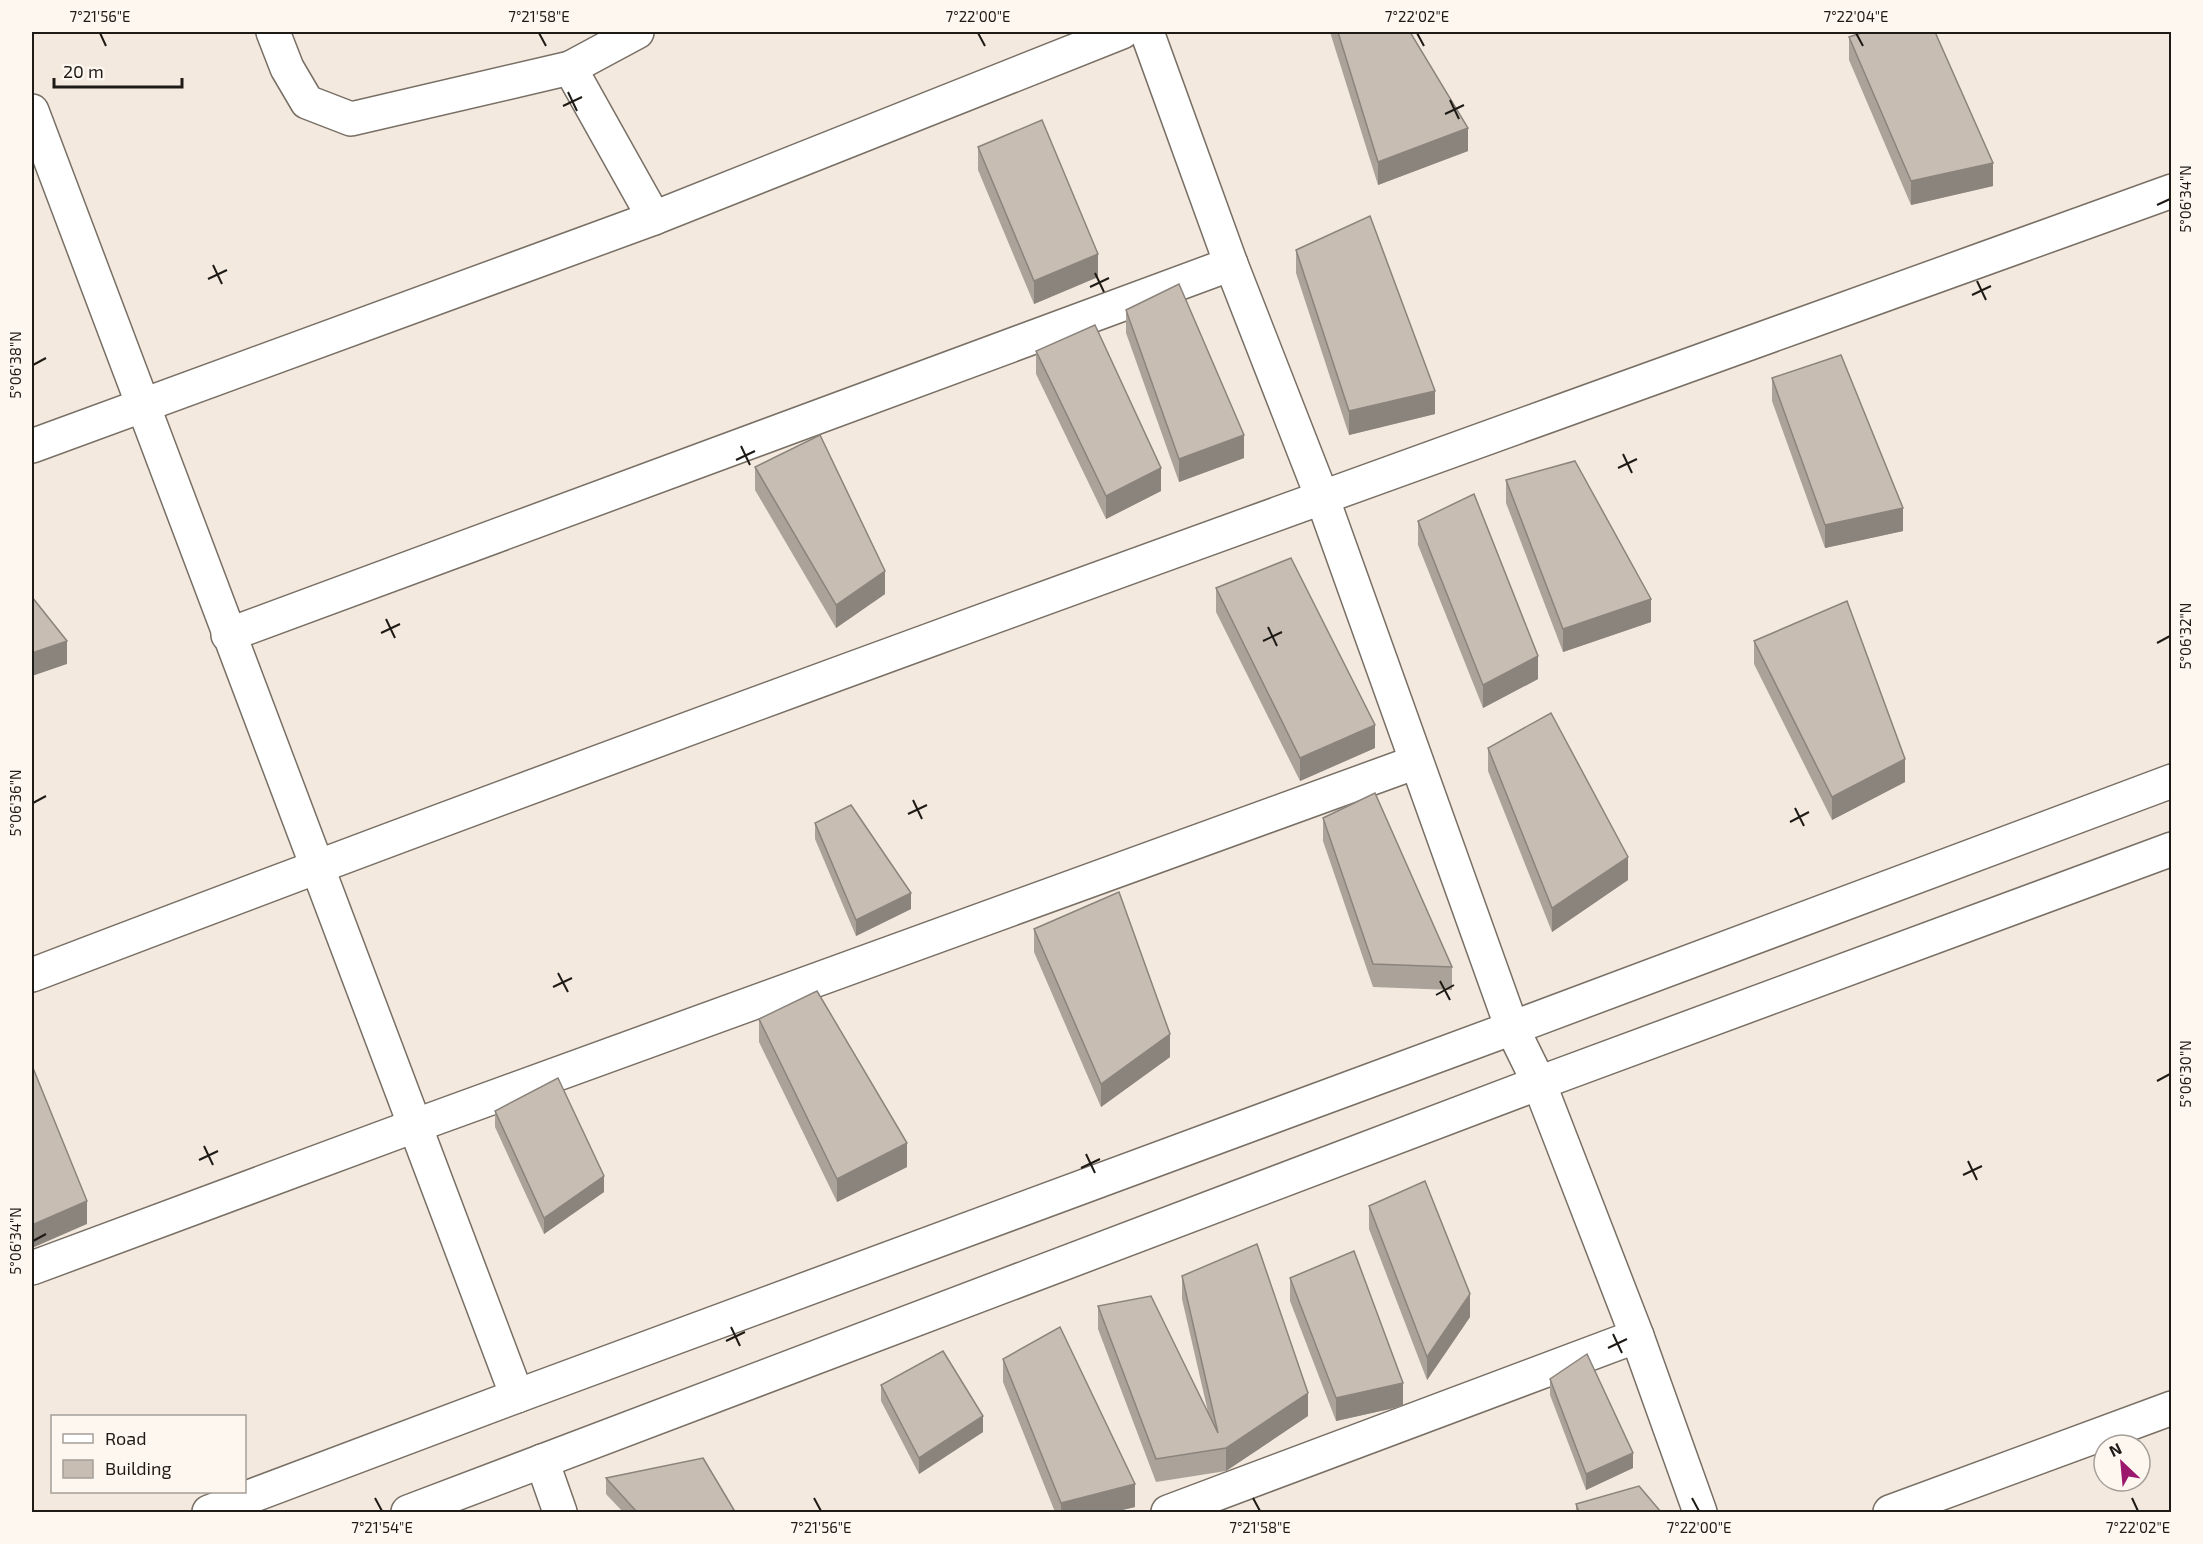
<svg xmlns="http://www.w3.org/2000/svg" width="2203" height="1544" viewBox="0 0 2203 1544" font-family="'Exo 2',sans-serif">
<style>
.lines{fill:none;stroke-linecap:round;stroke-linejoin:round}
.minor-casing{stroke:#786f65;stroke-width:36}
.minor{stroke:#fff;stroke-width:33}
.wall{fill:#aba399}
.shaded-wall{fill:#8b847d}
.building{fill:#c7bdb2;stroke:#8b847d;stroke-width:1.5}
.ticks{fill:none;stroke:#1e1b17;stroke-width:2}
.neatline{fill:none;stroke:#1e1b17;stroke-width:2}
.ticks-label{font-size:15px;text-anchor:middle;fill:#1e1b17}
</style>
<rect width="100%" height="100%" fill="#f4e9de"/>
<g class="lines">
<defs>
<g id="minor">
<path d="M273 32 287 68 307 102 351 119 570 68 637 32"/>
<path d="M1147 32 1231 264 1322 497 1512 1028 1539 1083 1637 1336 1700 1512"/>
<path d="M570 68 654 218"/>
<path d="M32 111 517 1396"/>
<path d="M32 446 654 218 1122 32"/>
<path d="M228 635 1231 264"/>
<path d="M32 975C741 704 1457 449 2172 191"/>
<path d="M32 1268 414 1126 1416 762"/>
<path d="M542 1461 560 1512"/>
<path d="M209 1512 517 1396 1512 1028 2172 781"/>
<path d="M408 1512 1539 1083 2172 849"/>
<path d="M1168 1512 1637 1336"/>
<path d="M1890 1512 2172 1408"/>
</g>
</defs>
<use href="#minor" class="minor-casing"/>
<use href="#minor" class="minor"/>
</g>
<g class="wall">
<path d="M1330 32H1410L1468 151 1378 185Z"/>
<path d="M1849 37 1993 186 1911 205 1849 60Z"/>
<path d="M978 147 1098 277 1034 304 978 170Z"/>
<path d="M1296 250 1435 414 1349 435 1296 273Z"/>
<path d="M1126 310 1244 458 1179 482 1126 333Z"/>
<path d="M1036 351 1161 491 1106 519 1036 374Z"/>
<path d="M1772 378 1903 531 1825 548 1772 401Z"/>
<path d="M755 467 885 594 836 628 755 490Z"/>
<path d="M1506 480 1651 622 1563 652 1506 503Z"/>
<path d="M1418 521 1538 679 1483 708 1418 545Z"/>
<path d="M1216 588 1375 748 1300 781 1216 612Z"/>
<path d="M1754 641 1905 782 1832 820 1754 664Z"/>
<path d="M1488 748 1628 880 1552 932 1488 771Z"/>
<path d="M1323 818 1452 967V990L1373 987 1323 841Z"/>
<path d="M815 823 911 909 856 936 815 839Z"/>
<path d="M1034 929 1170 1057 1101 1107 1034 952Z"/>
<path d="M759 1019 907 1167 837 1202 759 1042Z"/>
<path d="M495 1111 604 1192 544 1234 495 1127Z"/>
<path d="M1369 1206 1470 1317 1427 1380 1369 1229Z"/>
<path d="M1182 1276 1308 1416 1226 1471 1156 1482 1098 1329V1306L1208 1412 1182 1299Z"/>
<path d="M1290 1278 1403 1406 1336 1421 1290 1301Z"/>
<path d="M1003 1359 1135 1507 1114 1512H1055L1003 1382Z"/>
<path d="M1550 1379 1633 1468 1586 1490 1550 1395Z"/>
<path d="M881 1385 983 1432 919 1474 881 1401Z"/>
<path d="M606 1478 734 1512H623L606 1494Z"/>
<path d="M1576 1504 1661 1512H1576Z"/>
</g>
<g class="shaded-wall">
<path d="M1468 128V151L1378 185V162Z"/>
<path d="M1993 163V186L1911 205V181Z"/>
<path d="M1098 254V277L1034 304V281Z"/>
<path d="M1435 391V414L1349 435V411Z"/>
<path d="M1244 435V458L1179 482V459Z"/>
<path d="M1161 468V491L1106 519V496Z"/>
<path d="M1903 508V531L1825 548V525Z"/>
<path d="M885 571V594L836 628V605Z"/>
<path d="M1651 599V622L1563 652V629Z"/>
<path d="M67 641V664L32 676V653Z"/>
<path d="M1538 656V679L1483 708V685Z"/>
<path d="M1375 725V748L1300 781V758Z"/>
<path d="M1905 759V782L1832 820V797Z"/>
<path d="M1628 857V880L1552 932V908Z"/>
<path d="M911 893V909L856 936V920Z"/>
<path d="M1170 1034V1057L1101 1107V1084Z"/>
<path d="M907 1143V1167L837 1202V1179Z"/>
<path d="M604 1176V1192L544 1234V1218Z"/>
<path d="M87 1201V1224L32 1248V1225Z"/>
<path d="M1470 1294V1317L1427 1380V1357Z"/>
<path d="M1403 1383V1406L1336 1421V1398Z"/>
<path d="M1308 1393V1416L1226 1471V1448Z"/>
<path d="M983 1416V1432L919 1474V1458Z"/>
<path d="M1633 1453V1468L1586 1490V1474Z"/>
<path d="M1135 1484V1507L1114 1512H1061V1503Z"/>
</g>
<g class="building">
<path d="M1338 32H1410L1468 128 1378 162Z"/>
<path d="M1864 32H1935L1993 163 1911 181 1849 37Z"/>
<path d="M1042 120 1098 254 1034 281 978 147Z"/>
<path d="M1370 216 1435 391 1349 411 1296 250Z"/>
<path d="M1179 284 1244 435 1179 459 1126 310Z"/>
<path d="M1095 325 1161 468 1106 496 1036 351Z"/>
<path d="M1841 355 1903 508 1825 525 1772 378Z"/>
<path d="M820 435 885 571 836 605 755 467Z"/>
<path d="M1575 461 1651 599 1563 629 1506 480Z"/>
<path d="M1474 494 1538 656 1483 685 1418 521Z"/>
<path d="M1291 558 1375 725 1300 758 1216 588Z"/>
<path d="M32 597 67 641 32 653Z"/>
<path d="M1847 601 1905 759 1832 797 1754 641Z"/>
<path d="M1551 713 1628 857 1552 908 1488 748Z"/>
<path d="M1375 793 1452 967 1373 964 1323 818Z"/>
<path d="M851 805 911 893 856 920 815 823Z"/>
<path d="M1119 892 1170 1034 1101 1084 1034 929Z"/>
<path d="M817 991 907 1143 837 1179 759 1019Z"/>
<path d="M32 1068H33L87 1201 32 1225Z"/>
<path d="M558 1078 604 1176 544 1218 495 1111Z"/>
<path d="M1425 1181 1470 1294 1427 1357 1369 1206Z"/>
<path d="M1257 1244 1308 1393 1226 1448 1156 1459 1098 1306 1151 1296 1218 1433 1182 1276Z"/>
<path d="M1354 1251 1403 1383 1336 1398 1290 1278Z"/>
<path d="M1060 1327 1135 1484 1061 1503 1003 1359Z"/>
<path d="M943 1351 983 1416 919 1458 881 1385Z"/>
<path d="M1587 1354 1633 1453 1586 1474 1550 1379Z"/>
<path d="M703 1458 734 1510 729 1512H637L606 1478Z"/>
<path d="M1639 1486 1661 1512H1579L1576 1504Z"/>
</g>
<path class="ticks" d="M100 33 106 46M539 33 546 46M978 33 985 46M1417 33 1424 46M1856 33 1863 46M568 92 577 111M1450 100 1459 119M563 106 582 97M1445 114 1464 105M2157 205 2170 199M213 265 222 284M1095 273 1104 292M208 279 227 270M1977 281 1986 300M1090 287 1109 278M1972 295 1991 286M33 365 46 358M741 446 750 465M1623 454 1632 473M736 460 755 451M1618 468 1637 459M386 619 395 638M1268 627 1277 646M381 633 400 624M1263 641 1282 632M2157 643 2170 636M913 800 922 819M33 803 46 796M1795 808 1804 826M908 814 927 805M1790 822 1809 812M558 973 568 992M1440 981 1450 1000M553 987 572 978M1436 995 1454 985M2157 1081 2170 1074M204 1146 213 1165M1086 1154 1095 1173M199 1160 218 1151M1968 1161 1977 1180M1081 1168 1100 1159M1963 1175 1982 1166M33 1241 46 1234M731 1327 740 1346M1613 1334 1622 1353M726 1341 745 1332M1608 1348 1627 1339M375 1498 382 1511M814 1498 821 1511M1253 1498 1260 1511M1692 1498 1699 1511M2132 1498 2138 1511"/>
<rect width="2203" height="1544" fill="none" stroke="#fef7f0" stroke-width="66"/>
<rect x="51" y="1415" width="195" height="78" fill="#fef7f0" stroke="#a49f99" stroke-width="1.5"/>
<rect x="63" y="1434" width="30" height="9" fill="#ffffff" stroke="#a49f99" stroke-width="1.5"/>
<text x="105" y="1445" font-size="18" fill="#1e1b17">Road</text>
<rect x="63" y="1460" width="30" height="18" fill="#c7bdb2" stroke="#a49f99" stroke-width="1.5"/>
<text x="105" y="1475" font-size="18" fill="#1e1b17">Building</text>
<g transform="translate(2122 1463) rotate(334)"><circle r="28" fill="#fef7f0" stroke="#a49f99" stroke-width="1.5"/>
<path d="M0-4.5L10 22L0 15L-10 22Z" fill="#9b186c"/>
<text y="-9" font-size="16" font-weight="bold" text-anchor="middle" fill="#1e1b17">N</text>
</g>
<path d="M54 78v9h128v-9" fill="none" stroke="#1e1b17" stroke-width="3"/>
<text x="63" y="78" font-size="18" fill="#1e1b17" stroke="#fef7f0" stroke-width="4.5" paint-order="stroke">20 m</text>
<rect x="33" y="33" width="2137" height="1478" class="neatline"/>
<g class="ticks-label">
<text x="100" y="22">7°21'56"E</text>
<text x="539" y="22">7°21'58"E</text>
<text x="978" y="22">7°22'00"E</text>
<text x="1417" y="22">7°22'02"E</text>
<text x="1856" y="22">7°22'04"E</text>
<text transform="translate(2186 199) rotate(-90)" y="5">5°06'34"N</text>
<text transform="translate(16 365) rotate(-90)" y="5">5°06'38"N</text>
<text transform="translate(2186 636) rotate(-90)" y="5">5°06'32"N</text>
<text transform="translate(16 803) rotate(-90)" y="5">5°06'36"N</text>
<text transform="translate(2186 1074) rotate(-90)" y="5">5°06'30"N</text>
<text transform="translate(16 1241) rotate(-90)" y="5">5°06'34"N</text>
<text x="382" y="1533">7°21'54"E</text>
<text x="821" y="1533">7°21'56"E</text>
<text x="1260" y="1533">7°21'58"E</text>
<text x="1699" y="1533">7°22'00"E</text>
<text x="2138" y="1533">7°22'02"E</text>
</g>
</svg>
